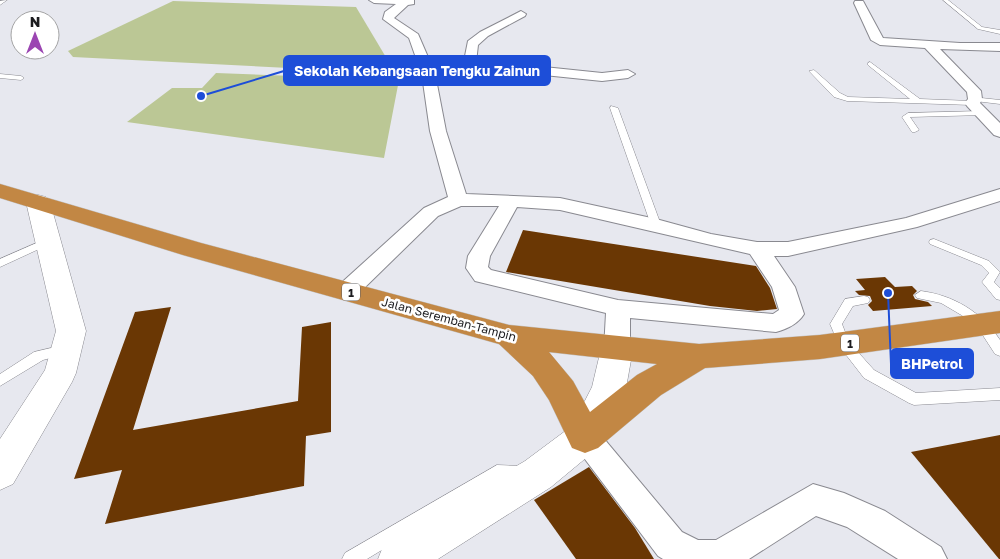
<svg xmlns="http://www.w3.org/2000/svg" width="1000" height="559" viewBox="0 0 1000 559" font-family="'Golos Text',sans-serif">
<style>
.green{fill:#bbc795}
.building{fill:#6a3704}
.lines{fill:none;stroke-linecap:round;stroke-linejoin:round}
.lane-casing{stroke:#898990;stroke-width:1}
.street-casing{stroke:#898990;stroke-width:2}
.secondary-casing{stroke:#898990;stroke-width:1}
.highway-casing{stroke:#c4c4c5;stroke-width:1}
.lane{fill:#fff;fill-rule:evenodd}
.street{fill:#fff;fill-rule:evenodd}
.secondary{fill:#fff;fill-rule:evenodd}
.highway{fill:#c28744;fill-rule:evenodd}
.labels{text-anchor:middle;dominant-baseline:central;stroke-width:5;stroke-linejoin:round;paint-order:stroke}
.shield{fill:#fff;stroke:#606062;stroke-width:1}
.shield-label{font-size:11px;font-weight:bold;fill:#1c1c1f}
.street-label{font-size:12px;fill:#1c1c1f;stroke:#fff}
.leader{fill:none;stroke:#1d4ed8;stroke-width:2}
.callout-dot{fill:#1d4ed8;stroke:#fff;stroke-width:2}
.callout{fill:#1d4ed8;stroke:#1d4ed8;stroke-width:2}
.callout-label{font-size:14px;text-anchor:middle;font-weight:bold;fill:#fff}
</style>
<rect width="100%" height="100%" fill="#e7e8ef"/>
<g class="green">
<path d="M173 1 356 7 393 69H308L73 57 68 51Z"/>
<path d="M216 73 399 80 384 158 127 122 172 88H202Z"/>
</g>
<g class="building">
<path d="M523 230 756 266 770 288 777 309 757 311 710 306 506 272Z"/>
<path d="M885 277 895 287 912 286 917 291 913 295 915 299 928 302 932 306 873 311 868 305 872 301 870 296 859 295 855 291 865 290 856 279Z"/>
<path d="M171 307 133 430 298 401 302 327 331 322V432L306 436 304 486 105 524 122 470 74 479 135 312Z"/>
<path d="M1000 435V559H999L911 452Z"/>
<path d="M589 467 635 528 654 559H576L534 500Z"/>
</g>
<g class="lines">
<defs>
<g id="lane">
<path d="M7 0 0 5V1Z"/>
<path d="M943 0H948L982 27 1000 30V34L978 29Z"/>
<path d="M870 62 920 99 972 101 976 103 972 105 847 101 834 97 809 71 814 70 840 93 848 97 910 99 868 65V63Z"/>
<path d="M0 74 21 76 24 78 21 80 0 78Z"/>
<path d="M972 97 1000 100V104L975 101 971 99Z"/>
<path d="M611 106 618 108 661 225 660 227H652L651 225 610 108Z"/>
<path d="M981 111H984V115L910 117 919 130 915 132H912L902 117 908 113Z"/>
<path d="M48 238 53 241 52 243 0 267V259Z"/>
<path d="M934 239 989 261 1000 272 994 282 1000 288V300L996 299 982 282 989 273 981 265 930 244 929 242 930 240Z"/>
<path d="M921 291C953 295 982 312 1000 340V356L995 354 982 334 963 316 941 303 917 298 915 295Z"/>
<path d="M864 296 868 297 870 300 868 303 853 306 842 324 849 342 874 370 916 393 1000 388V400L914 405 909 403 864 378 840 347 830 324 845 299Z"/>
<path d="M64 345 69 347 70 350 69 353 43 360 0 386V374L34 352Z"/>
<path d="M497 465 520 466 526 468 528 473 526 478 520 480 499 479 367 559H342L345 553Z"/>
</g>
<g id="street">
<path d="M369 0H414V4L408 5 394 18 418 34 434 71H462L468 41 480 32 521 11 526 14 525 16 488 36 478 45 475 71 544 67 602 73 628 70 635 74 628 78 602 81 544 75 491 79H436L446 131 466 194 560 198 656 219 711 234 757 242H788L906 218 1000 189V201L917 227 788 256H774L795 287 804 314C798 324 787 329 776 332L630 318V349L626 356 617 359 608 356 604 349 606 313 475 281 466 268 468 256 499 206H461L438 216 355 297 347 299 339 297 335 291 339 285 424 208 448 197 430 131 422 75 409 38 383 19 385 12 396 4 374 3ZM517 207 560 210 750 254 772 287 779 310 773 314 618 300 491 270 488 267 490 256Z"/>
<path d="M855 1H863L883 38 960 43H1000V51L940 49 981 91 982 99 980 103 1000 123V137L994 135 967 106 965 103 968 99 967 92 925 48 880 45 871 40 854 3Z"/>
<path d="M585 424 595 428 682 532 698 540H716L813 484 844 493 885 511 941 547 947 559H898L847 527 816 516 749 559H663L658 556 575 446 570 437 575 428Z"/>
</g>
<g id="secondary">
<path d="M38 195 46 197 50 202 86 331 76 373 72 382 13 484 0 490V439L45 370 56 331 26 202 30 197Z"/>
<path d="M617 337 628 341 633 349 626 388 598 448 551 487 438 559H378L384 544 525 461 572 426 592 387 601 349 606 341Z"/>
</g>
<path id="highway" d="M0 184 201 243 509 325 699 344 820 335 1000 311V333L820 359 705 368 661 395 598 448 585 453 572 448 549 400 533 376 499 344 183 255 0 198ZM549 352 657 364 637 375 590 412 573 381Z"/>
</defs>
<use href="#lane" class="lane-casing"/>
<use href="#street" class="street-casing"/>
<use href="#secondary" class="secondary-casing"/>
<use href="#highway" class="highway-casing"/>
<use href="#lane" class="lane"/>
<use href="#street" class="street"/>
<use href="#secondary" class="secondary"/>
<use href="#highway" class="highway"/>
</g>
<g class="labels">
<g class="shield">
<rect x="342" y="283.5" width="18" height="17" rx="4"/>
<rect x="841" y="334.5" width="18" height="17" rx="4"/>
</g>
<g class="shield-label">
<text x="351" y="292">1</text>
<text x="850" y="343">1</text>
</g>
<g class="street-label">
<text transform="translate(449 319) rotate(15)">Jalan Seremban-Tampin</text>
</g>
</g>
<path class="leader" d="M201 96L284 71M888 293L891 364"/>
<g class="callout-dot">
<circle cx="201" cy="96" r="5"/>
<circle cx="888" cy="293" r="5"/>
</g>
<g class="callout">
<rect x="284" y="56" width="266" height="29" rx="5"/>
<rect x="891" y="349" width="82" height="29" rx="5"/>
</g>
<g class="callout-label">
<text x="417" y="76">Sekolah Kebangsaan Tengku Zainun</text>
<text x="932" y="369">BHPetrol</text>
</g>
<g transform="translate(35 35)"><circle r="24" fill="#ffffff" stroke="#a4a4a5"/>
<path d="M0-4L9 19L0 12L-9 19Z" fill="#9b45b2"/>
<text y="-8" font-size="14" font-weight="bold" text-anchor="middle" fill="#1c1c1f">N</text>
</g>
</svg>
